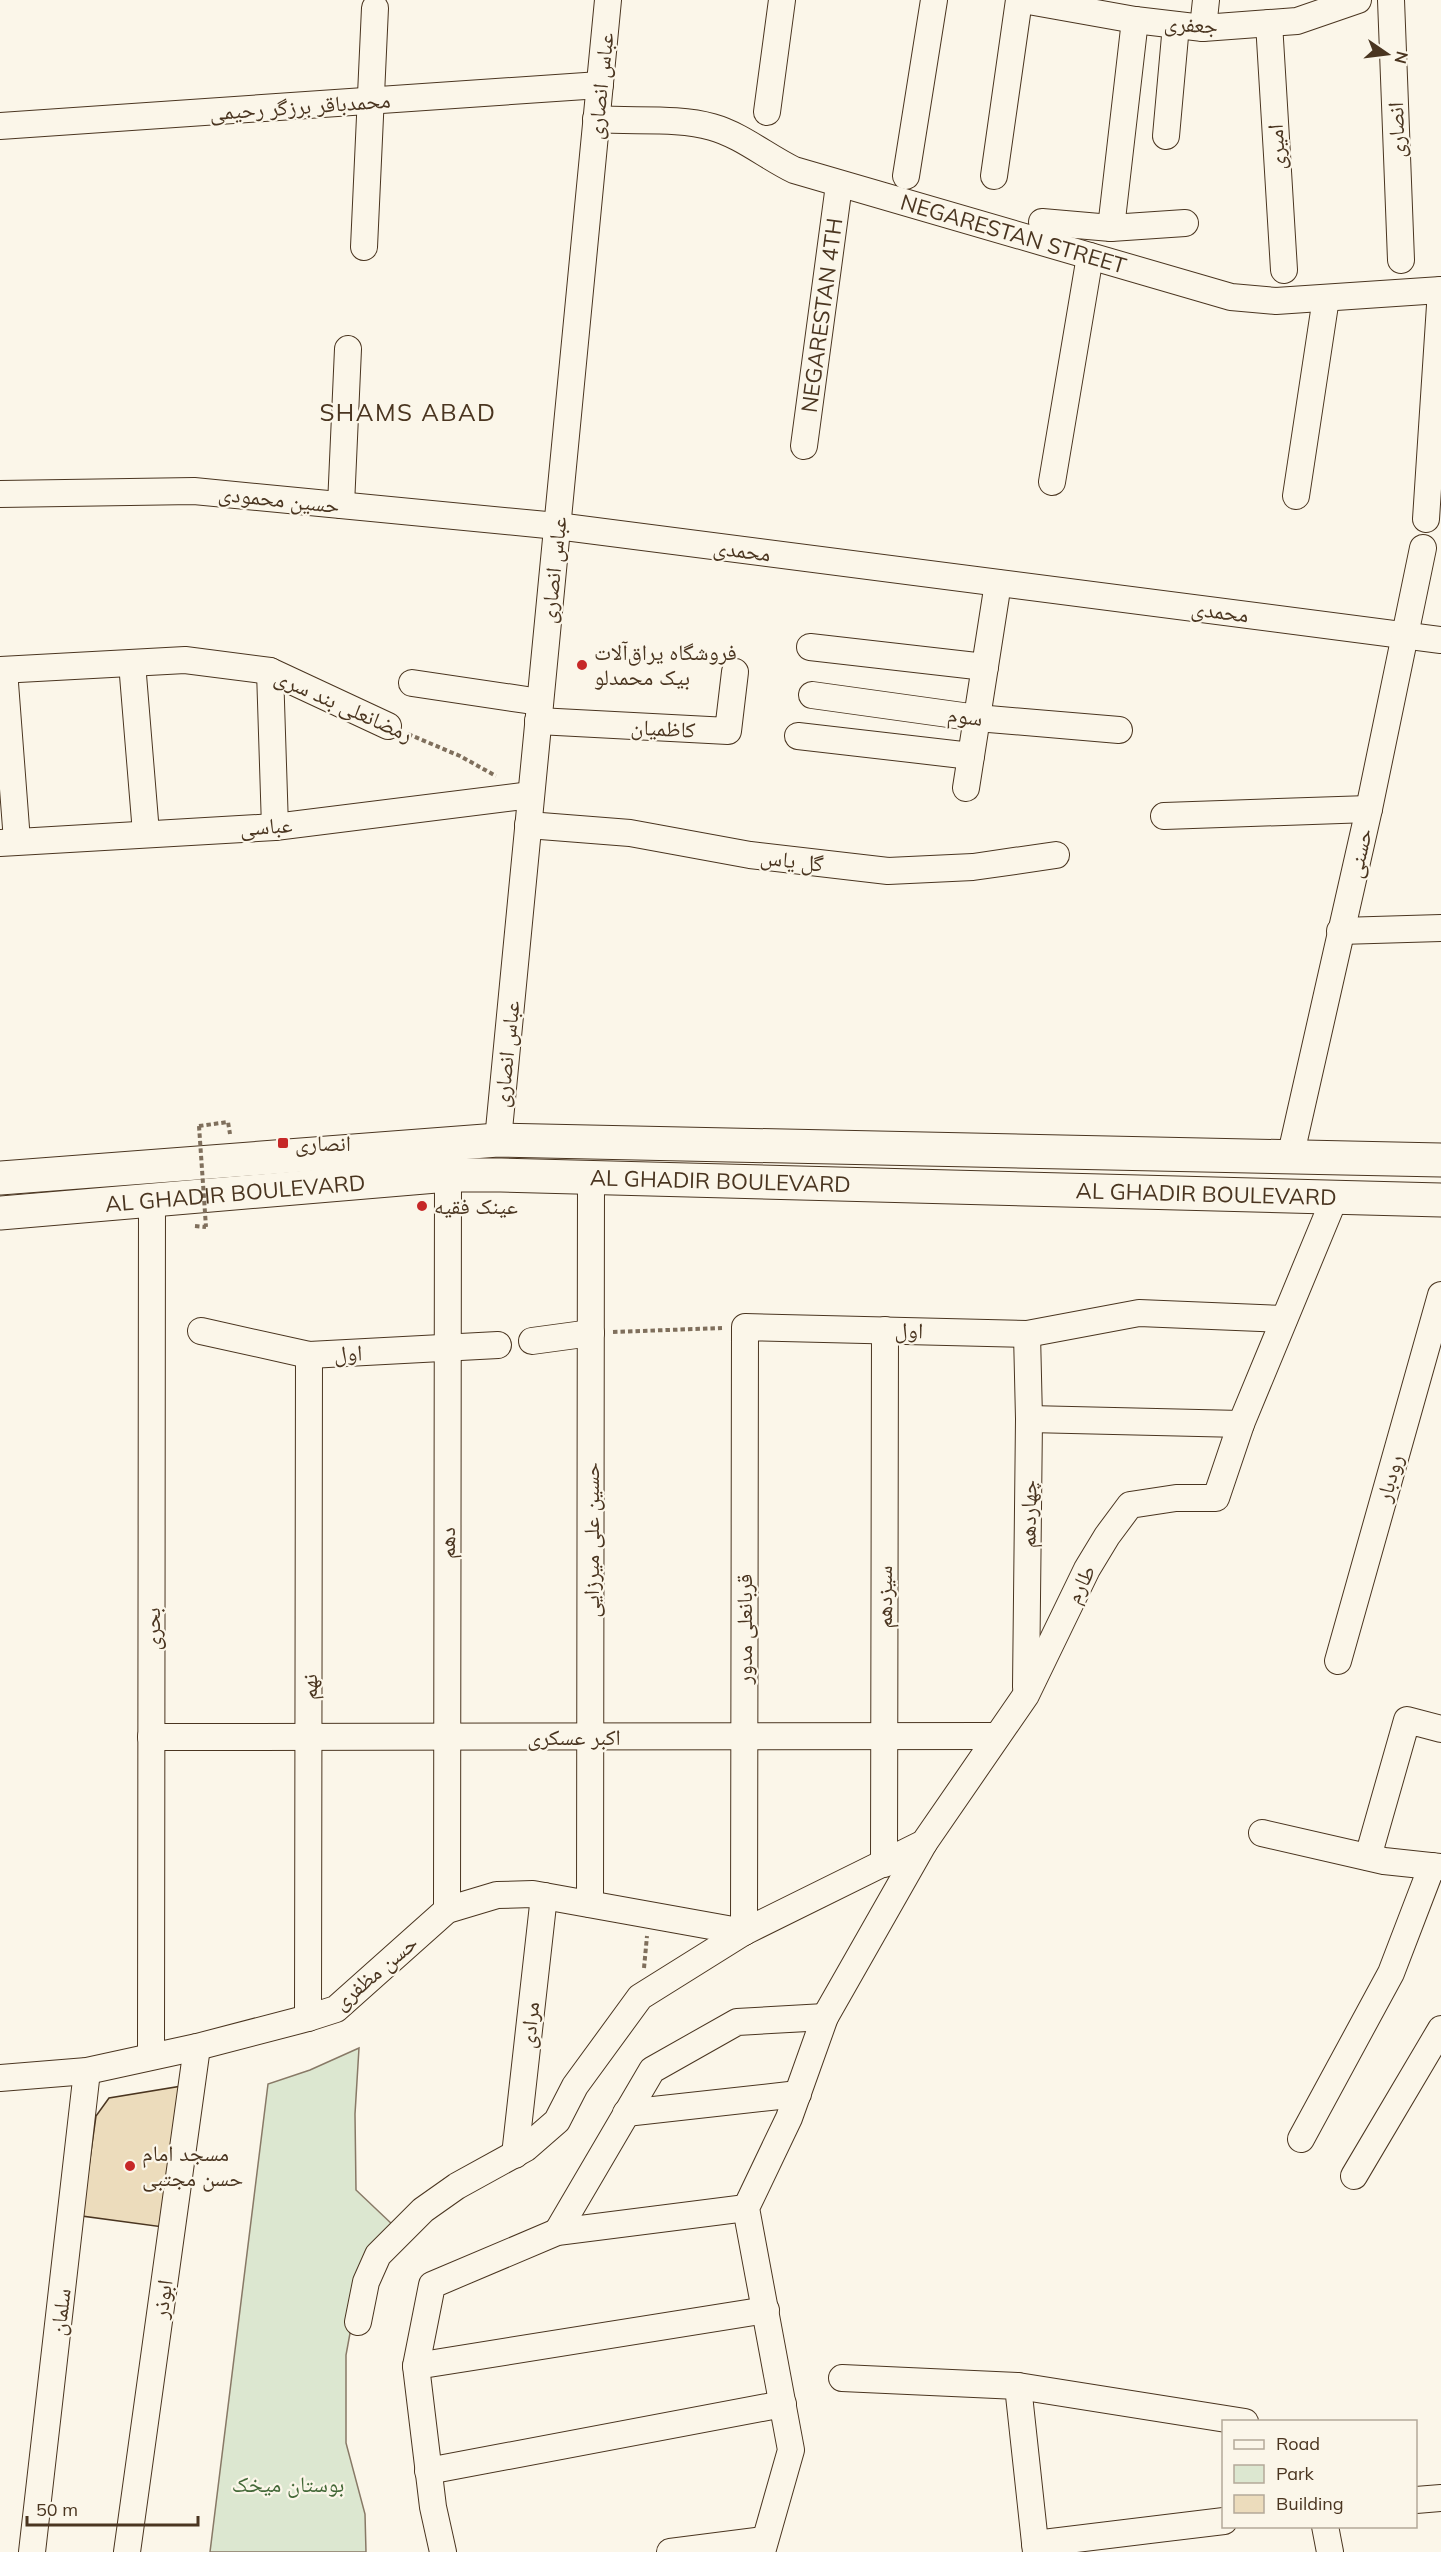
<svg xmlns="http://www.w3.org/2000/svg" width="1441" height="2552" viewBox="0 0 1441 2552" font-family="Mulish,'Noto Naskh Arabic',sans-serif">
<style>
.green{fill:#dce7d0;stroke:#887966;stroke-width:1.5}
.building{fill:#ecdcbc;stroke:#4a3520;stroke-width:1.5}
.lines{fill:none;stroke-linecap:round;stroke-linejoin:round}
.minor-casing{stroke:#4a3520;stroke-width:28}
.major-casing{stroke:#4a3520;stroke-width:35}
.path{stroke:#7f6f5c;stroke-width:4;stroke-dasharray:4.5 3;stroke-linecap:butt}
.minor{stroke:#fbf6e9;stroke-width:26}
.major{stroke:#fbf6e9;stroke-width:33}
.path-bridge{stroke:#7f6f5c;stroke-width:4;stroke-dasharray:4.5 3;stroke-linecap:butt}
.poi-dot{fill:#c62828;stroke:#fbf6e9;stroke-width:2}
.labels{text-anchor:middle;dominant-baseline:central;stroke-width:4.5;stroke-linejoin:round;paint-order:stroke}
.street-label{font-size:22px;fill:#4a3520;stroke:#fbf6e9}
.poi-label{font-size:22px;fill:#4a3520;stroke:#fbf6e9;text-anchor:start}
.park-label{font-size:22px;fill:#436837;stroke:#fbf6e9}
.neighbourhood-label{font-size:24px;letter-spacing:1.5px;fill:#4a3520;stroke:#fbf6e9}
</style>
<rect width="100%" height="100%" fill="#fbf6e9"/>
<path class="green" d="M359 2048 355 2114 356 2190 394 2226 362 2268 346 2355V2443L365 2514 366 2552H210L268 2084 310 2070Z"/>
<path class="building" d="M182 2086 163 2227 82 2216 96 2116 109 2098Z"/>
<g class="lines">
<defs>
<g id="minor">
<path d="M1023 0 1135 20 1203 28 1297 21 1358 0"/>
<path d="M1391 0 1401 260"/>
<path d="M1269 23 1284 270"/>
<path d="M1203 28 1206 0"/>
<path d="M767 112 782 0"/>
<path id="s1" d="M596 119C633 122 678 117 712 127 741 135 767 157 794 170L1231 297 1276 301 1441 290"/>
<path d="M0 126 600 85"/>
<path d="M1166 136 1176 25"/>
<path d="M906 176 934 0"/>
<path d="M994 176 1019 0"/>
<path d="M1042 222 1111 228 1185 223"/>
<path d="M1111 228 1135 20"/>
<path d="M364 247 375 8"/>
<path id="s2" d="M804 446 839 185"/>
<path d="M1052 482 1090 256"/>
<path d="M0 494 194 491 557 526 1441 640"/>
<path d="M1296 496 1326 298"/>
<path d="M341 505 348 349"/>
<path d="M1426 519 1441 290"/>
<path d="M810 647 985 667"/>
<path d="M132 663 146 833"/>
<path d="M0 670 185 660 270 671 388 726"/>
<path d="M4 670 17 841"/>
<path d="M270 671 275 827"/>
<path d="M412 683 540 702"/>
<path d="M812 695 977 718 1119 730"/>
<path d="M538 721 728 731 735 672"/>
<path d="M798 736 971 756"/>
<path d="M966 788 998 583"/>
<path d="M1164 816 1369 809"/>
<path d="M528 825 630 833 750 855 888 871 973 867 1056 855"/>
<path d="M0 843 275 827 531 795"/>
<path d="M1340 931 1441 928"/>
<path d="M498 1140 608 0"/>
<path d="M1290 1158 1369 809 1423 548"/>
<path d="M201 1331 309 1355 498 1345"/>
<path d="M532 1341 591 1333"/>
<path d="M1029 1419 1241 1424"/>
<path d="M1338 1661 1441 1295"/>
<path d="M1026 1687 1029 1419 1027 1334"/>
<path d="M151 1737 997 1736"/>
<path d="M1262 1833 1384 1861 1441 1867"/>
<path d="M1368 1857 1407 1720 1441 1729"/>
<path d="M884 1864 885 1330"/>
<path d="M590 1904 591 1177"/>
<path d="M447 1910 448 1175"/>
<path d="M744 1932 745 1327 1027 1334 1139 1313 1284 1319"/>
<path d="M308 2018 309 1355"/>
<path d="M151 2056 152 1201"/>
<path d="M0 2078 87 2071 197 2047 308 2018 336 2009 447 1910 497 1895 533 1894 744 1932"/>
<path d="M626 2113 798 2094"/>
<path d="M1301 2139 1391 1973 1432 1866"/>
<path d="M515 2155 544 1896"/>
<path d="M1354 2176 1441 2029"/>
<path d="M557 2232 652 2070 737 2022 825 2017"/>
<path d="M358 2322 366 2282 378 2255 423 2210 457 2186 526 2148 557 2121 575 2086 640 1997 744 1932 924 1843 1026 1695 1087 1569 1107 1536 1130 1505 1176 1498H1216L1241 1424 1335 1197"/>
<path d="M416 2366 766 2310"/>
<path d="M842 2378 1018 2386 1036 2552"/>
<path d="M1018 2386 1245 2422"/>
<path d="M428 2471 783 2404"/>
<path d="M1416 2500 1441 2498"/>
<path d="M1325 2526 1330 2552"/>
<path d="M1035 2544 1224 2521"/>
<path d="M32 2552 87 2071"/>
<path d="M127 2552 197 2047"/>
<path d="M443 2552 433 2507 416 2366 432 2285 557 2232 746 2208"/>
<path d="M670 2552 764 2540"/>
<path d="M762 2552 791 2450 746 2208 789 2118 825 2017 924 1843"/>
</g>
<g id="major">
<path d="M0 1178 498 1140 1441 1160"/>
<path id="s3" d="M0 1213 448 1175H501L1441 1200"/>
</g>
</defs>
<use href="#minor" class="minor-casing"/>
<use href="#major" class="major-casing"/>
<g class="path">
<path d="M408 734 460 756 496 776"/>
<path d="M199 1126 228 1122 230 1134"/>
<path d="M195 1226 206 1227"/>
<path d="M613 1332 722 1328"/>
<path d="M644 1968 647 1936"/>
</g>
<use href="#minor" class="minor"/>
<use href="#major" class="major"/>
<path class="path-bridge" d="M199 1126 206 1227"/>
</g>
<g class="poi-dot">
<circle cx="582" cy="665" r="6"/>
<rect x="277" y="1137" width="12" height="12" rx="3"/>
<circle cx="422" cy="1206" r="6"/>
<circle cx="130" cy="2166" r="6"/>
</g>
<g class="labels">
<g class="street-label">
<text transform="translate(1191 24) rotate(3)">جعفری</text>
<text transform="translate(600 86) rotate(-84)">عباس انصاری</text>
<text transform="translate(300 106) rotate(-4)">محمدباقر برزگر رحیمی</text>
<text transform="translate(1396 130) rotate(-92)">انصاری</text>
<text transform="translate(1276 147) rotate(-93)">امیری</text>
<text stroke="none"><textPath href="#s1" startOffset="438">NEGARESTAN STREET</textPath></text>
<text stroke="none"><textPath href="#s2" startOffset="132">NEGARESTAN 4TH</textPath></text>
<text transform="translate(279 499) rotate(6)">حسین محمودی</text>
<text transform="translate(742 550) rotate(7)">محمدی</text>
<text transform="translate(553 570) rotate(-84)">عباس انصاری</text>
<text transform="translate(1220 611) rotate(7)">محمدی</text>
<text transform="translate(344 705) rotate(24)">رمضانعلی بند سری</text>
<text transform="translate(965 716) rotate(7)">سوم</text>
<text transform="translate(663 728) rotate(3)">کاظمیان</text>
<text transform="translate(266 826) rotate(-4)">عباسی</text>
<text transform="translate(1359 853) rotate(-77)">حسنی</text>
<text transform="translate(792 860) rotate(7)">گل یاس</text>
<text transform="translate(506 1054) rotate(-84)">عباس انصاری</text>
<text stroke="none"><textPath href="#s3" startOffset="722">AL GHADIR BOULEVARD</textPath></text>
<text stroke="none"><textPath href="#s3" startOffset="1208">AL GHADIR BOULEVARD</textPath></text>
<text stroke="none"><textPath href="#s3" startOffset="236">AL GHADIR BOULEVARD</textPath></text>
<text transform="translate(909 1330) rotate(2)">اول</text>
<text transform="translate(348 1353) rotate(-3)">اول</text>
<text transform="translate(1389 1478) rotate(-74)">رودبار</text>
<text transform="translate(1028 1514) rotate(-89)">چهاردهم</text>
<text transform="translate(591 1540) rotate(-90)">حسین علی میرزایی</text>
<text transform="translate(447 1543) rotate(-90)">دهم</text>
<text transform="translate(1080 1584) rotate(-63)">طارم</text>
<text transform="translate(884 1597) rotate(-90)">سیزدهم</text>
<text transform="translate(152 1629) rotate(-90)">بحری</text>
<text transform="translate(744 1629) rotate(-90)">قربانعلی مدور</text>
<text transform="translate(309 1687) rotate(-90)">نهم</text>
<text x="574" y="1737">اکبر عسکری</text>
<text transform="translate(375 1972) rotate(-40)">حسن مظفری</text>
<text transform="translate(529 2025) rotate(-84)">مرادی</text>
<text transform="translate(162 2299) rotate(-82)">ابوذر</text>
<text transform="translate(60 2312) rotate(-83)">سلمان</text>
</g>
<g class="poi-label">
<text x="594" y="652">فروشگاه یراق‌آلات<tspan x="594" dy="25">بیک محمدلو</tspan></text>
<text x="295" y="1143">انصاری</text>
<text x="434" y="1206">عینک فقیه</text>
<text x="142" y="2153">مسجد امام<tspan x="142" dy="25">حسن مجتبی</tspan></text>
</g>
<g class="park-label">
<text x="288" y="2484">بوستان میخک</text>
</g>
<g class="neighbourhood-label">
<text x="408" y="412">SHAMS ABAD</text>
</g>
</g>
<rect x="1222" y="2420" width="195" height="108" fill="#fbf6e9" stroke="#b4a999" stroke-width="1.5"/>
<rect x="1234" y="2440" width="30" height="9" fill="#fbf6e9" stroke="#b4a999" stroke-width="1.5"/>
<text x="1276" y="2450" font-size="18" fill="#4a3520">Road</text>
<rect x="1234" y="2465" width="30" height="18" fill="#dce7d0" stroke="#b4a999" stroke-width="1.5"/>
<text x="1276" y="2480" font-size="18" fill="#4a3520">Park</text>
<rect x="1234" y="2495" width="30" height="18" fill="#ecdcbc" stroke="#b4a999" stroke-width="1.5"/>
<text x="1276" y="2510" font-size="18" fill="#4a3520">Building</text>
<g transform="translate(1387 54) rotate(104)" stroke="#fbf6e9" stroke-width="4.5" paint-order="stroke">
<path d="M0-4.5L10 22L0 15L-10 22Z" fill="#4a3520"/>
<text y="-9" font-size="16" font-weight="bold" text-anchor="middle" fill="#4a3520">N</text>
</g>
<path d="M27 2516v9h171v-9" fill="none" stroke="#4a3520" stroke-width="3"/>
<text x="36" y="2516" font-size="18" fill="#4a3520" stroke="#fbf6e9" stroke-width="4.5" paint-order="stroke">50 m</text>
</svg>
